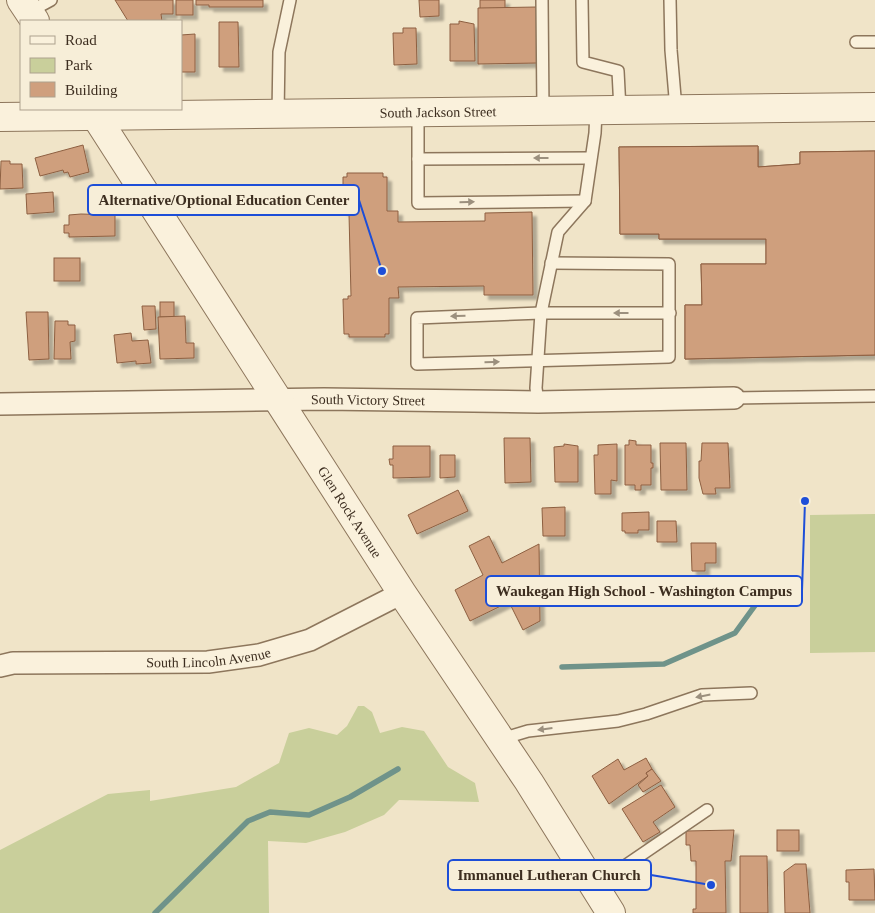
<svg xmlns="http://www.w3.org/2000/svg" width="875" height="913" viewBox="0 0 875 913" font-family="'Times New Roman',serif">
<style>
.green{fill:#c9cf9b}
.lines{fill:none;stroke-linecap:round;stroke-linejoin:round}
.stream{stroke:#6f938a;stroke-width:5.5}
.building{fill:#cf9f7d;stroke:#8d5f41;filter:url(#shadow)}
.service-casing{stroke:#8d765c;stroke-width:14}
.minor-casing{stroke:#8d765c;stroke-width:24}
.tertiary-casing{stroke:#8d765c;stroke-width:30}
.service{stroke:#faf1dc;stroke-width:11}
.minor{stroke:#faf1dc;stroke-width:21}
.tertiary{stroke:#faf1dc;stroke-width:28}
.oneway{fill:#9c907e}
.labels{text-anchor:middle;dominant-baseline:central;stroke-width:5;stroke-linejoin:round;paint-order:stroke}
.street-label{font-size:14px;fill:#3d2e20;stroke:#f7eed8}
.leader{fill:none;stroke:#1d4ed8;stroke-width:2}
.callout-dot{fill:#1d4ed8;stroke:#f7eed8;stroke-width:2}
.callout{fill:#f7eed8;stroke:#1d4ed8;stroke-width:2}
.callout-label{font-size:15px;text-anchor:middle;font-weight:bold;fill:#3d2e20}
</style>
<defs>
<filter id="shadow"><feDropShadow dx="4.5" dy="4.5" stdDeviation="1" flood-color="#0004"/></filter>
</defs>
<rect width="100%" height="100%" fill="#f0e4c8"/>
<g class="green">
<path d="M875 514V652L810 653V515Z"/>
<path d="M358 706H364L372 712 380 733 402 727 424 731 448 767 475 783 479 802 399 800 384 815 345 832 306 843 268 841 269 913H0V850L108 794 150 790V801L236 787 279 763 289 733 309 728 337 735 347 726Z"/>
</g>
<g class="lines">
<g class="stream">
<path d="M562 667 664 664 735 633 775 578"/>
<path d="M155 913 248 821 270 812 309 815 350 797 398 769"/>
</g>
</g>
<g class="building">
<path d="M115 0H173V14H161L162 21H128Z"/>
<rect x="176" y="0" width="17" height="15"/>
<path d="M196 0H263V7H209V5H196Z"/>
<path d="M419 0H439V16L420 17Z"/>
<rect x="480" y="0" width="25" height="9"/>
<path d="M537 7 538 63 478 64V8Z"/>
<path d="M459 21 474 24 475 61H450V24H459Z"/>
<path d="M219 22H238L239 67H219Z"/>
<path d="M403 28H416L417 64 394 65 393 33H403Z"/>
<path d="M195 34V72H181V35Z"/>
<path d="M83 145 89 172 70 177 68 172 64 173 63 170 40 176 35 158Z"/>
<path d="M758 146V167L800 164V152L875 151V355L685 359V305H702L701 264H766V239H659V234H620L619 147Z"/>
<path d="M758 146V167L800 164V152L875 151V355L685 359V305H702L701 264H766V239H659V234H620L619 147Z"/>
<path d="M1 161H10V164H22L23 188 0 189Z"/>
<path d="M347 173H383V177H387V211H398V222L485 221V213L532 212 533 295H484V286L398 287 399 298H389V334H385V337H349V334H344L343 299H348V296H351L349 214H347V211H343V177H347Z"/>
<path d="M53 192 54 212 27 214 26 194Z"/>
<path d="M81 214 115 215V236L69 237V233H64V225H69V215Z"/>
<rect x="54" y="258" width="26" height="23"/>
<rect x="160" y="302" width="14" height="15"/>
<path d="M142 306H155L156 329 144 330Z"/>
<path d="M26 312H48L49 359 29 360Z"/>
<path d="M185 316 186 343H194V358L160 359 158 317Z"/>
<path d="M55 321H68V325H75V341L70 342 71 359H54Z"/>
<path d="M131 333 132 341 148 340 151 363 136 364V361L117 363 114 335Z"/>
<path d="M504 438H530L531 482 505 483Z"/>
<path d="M629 440 636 441V445H651V463H653V468H651V485H641V490H635V485H625V445H629Z"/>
<path d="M660 443H686L687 490H661Z"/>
<path d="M702 443H728L730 488H715L716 494H703L699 478V461H701Z"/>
<path d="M564 444 578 446V482H555L554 447 564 446Z"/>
<path d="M617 444V481L611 480V494H595L594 455H598V445Z"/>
<path d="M393 446H430V477L393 478V465H390L389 459H393Z"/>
<path d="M440 455H455V477L440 478Z"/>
<path d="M458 490 468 511 417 534 408 515Z"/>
<path d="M565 507V536H543L542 508Z"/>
<path d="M649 512V530H638V533H625V531H622V513Z"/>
<path d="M657 521H676L677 542H657Z"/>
<path d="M489 536 502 563 539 544 540 621 523 630 509 602 470 621 455 590 483 575 469 546Z"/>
<path d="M691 543H716V563H705V571H692Z"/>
<path d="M646 758 652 769 646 773 648 776 609 804 592 776 618 759 624 770Z"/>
<path d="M652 769 661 781 643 792 638 785 648 776 646 773Z"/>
<path d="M661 785 675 807 653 822 660 832 643 842 622 809Z"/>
<path d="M734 830 731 861H725L726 913H693V909H696V861H691L690 845H686V831Z"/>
<rect x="777" y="830" width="22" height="21"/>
<path d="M740 856H767L768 913H740Z"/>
<path d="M795 864H806L810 913H785L784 872Z"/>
<path d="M874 869 875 900H849V882H846V870Z"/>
</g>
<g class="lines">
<defs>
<g id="service">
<path d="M542 0 543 111"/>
<path d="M582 0 583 62 618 71 620 110"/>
<path d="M670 0 671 50 676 109"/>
<path d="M29 12 51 0"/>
<path d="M856 42H875"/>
<path d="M418 112V203L585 201"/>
<path d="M278 114 279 52 290 0"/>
<path d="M418 159 590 158"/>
<path d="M551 263 669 264V357L417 364V318L541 313H670"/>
<path d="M734 398 875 396"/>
<path d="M538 402 536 388 541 313 558 232 585 201 595 133 596 110"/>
<path d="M501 739 528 731 618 721 646 714 702 695 751 693"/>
<path d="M594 887 707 810"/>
</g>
<g id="minor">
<path id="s1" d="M0 404 324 399 538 402 734 398"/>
<path id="s2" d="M0 666 13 663 208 662 259 655 310 640 402 593"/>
</g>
<g id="tertiary">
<path d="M21 0 35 21"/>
<path id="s3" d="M91 109 402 593 529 782 611 913"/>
<path id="s4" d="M0 117 875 107"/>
</g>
</defs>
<use href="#service" class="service-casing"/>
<use href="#minor" class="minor-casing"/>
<use href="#tertiary" class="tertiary-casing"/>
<use href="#service" class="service"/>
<use href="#minor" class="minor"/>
<use href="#tertiary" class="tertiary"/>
</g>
<defs><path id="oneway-solid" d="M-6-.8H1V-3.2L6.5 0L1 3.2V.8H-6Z" transform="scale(1.25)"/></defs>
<g class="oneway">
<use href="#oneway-solid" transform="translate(541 158) rotate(180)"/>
<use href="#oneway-solid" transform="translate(467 202) rotate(-1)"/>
<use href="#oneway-solid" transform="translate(621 313) rotate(-180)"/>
<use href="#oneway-solid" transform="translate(458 316) rotate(178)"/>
<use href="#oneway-solid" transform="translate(492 362) rotate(-2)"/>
<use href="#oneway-solid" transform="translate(703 696) rotate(169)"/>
<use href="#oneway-solid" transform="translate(545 729) rotate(173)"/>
</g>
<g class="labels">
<g class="street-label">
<text stroke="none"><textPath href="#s4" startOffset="438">South Jackson Street</textPath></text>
<text stroke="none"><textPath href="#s1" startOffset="368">South Victory Street</textPath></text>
<text stroke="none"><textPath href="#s3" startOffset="479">Glen Rock Avenue</textPath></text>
<text stroke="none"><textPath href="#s2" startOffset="209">South Lincoln Avenue</textPath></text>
</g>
</g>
<path class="leader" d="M382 271L359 200M805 501L802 591M711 885L651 875"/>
<g class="callout-dot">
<circle cx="382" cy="271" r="5"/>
<circle cx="805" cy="501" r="5"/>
<circle cx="711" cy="885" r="5"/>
</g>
<g class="callout">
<rect x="88" y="185" width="271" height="30" rx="5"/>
<rect x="486" y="576" width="316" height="30" rx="5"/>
<rect x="448" y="860" width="203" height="30" rx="5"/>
</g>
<g class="callout-label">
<text x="224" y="205">Alternative/Optional Education Center</text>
<text x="644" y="596">Waukegan High School - Washington Campus</text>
<text x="549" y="880">Immanuel Lutheran Church</text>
</g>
<rect x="20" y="20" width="162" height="90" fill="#f7eed8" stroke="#ada18e"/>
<rect x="30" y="36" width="25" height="8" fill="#faf1dc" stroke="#ada18e"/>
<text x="65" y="45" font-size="15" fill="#3d2e20">Road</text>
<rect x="30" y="58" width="25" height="15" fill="#c9cf9b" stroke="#ada18e"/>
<text x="65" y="70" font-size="15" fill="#3d2e20">Park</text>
<rect x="30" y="82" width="25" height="15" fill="#cf9f7d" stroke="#ada18e"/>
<text x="65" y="95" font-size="15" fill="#3d2e20">Building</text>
</svg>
